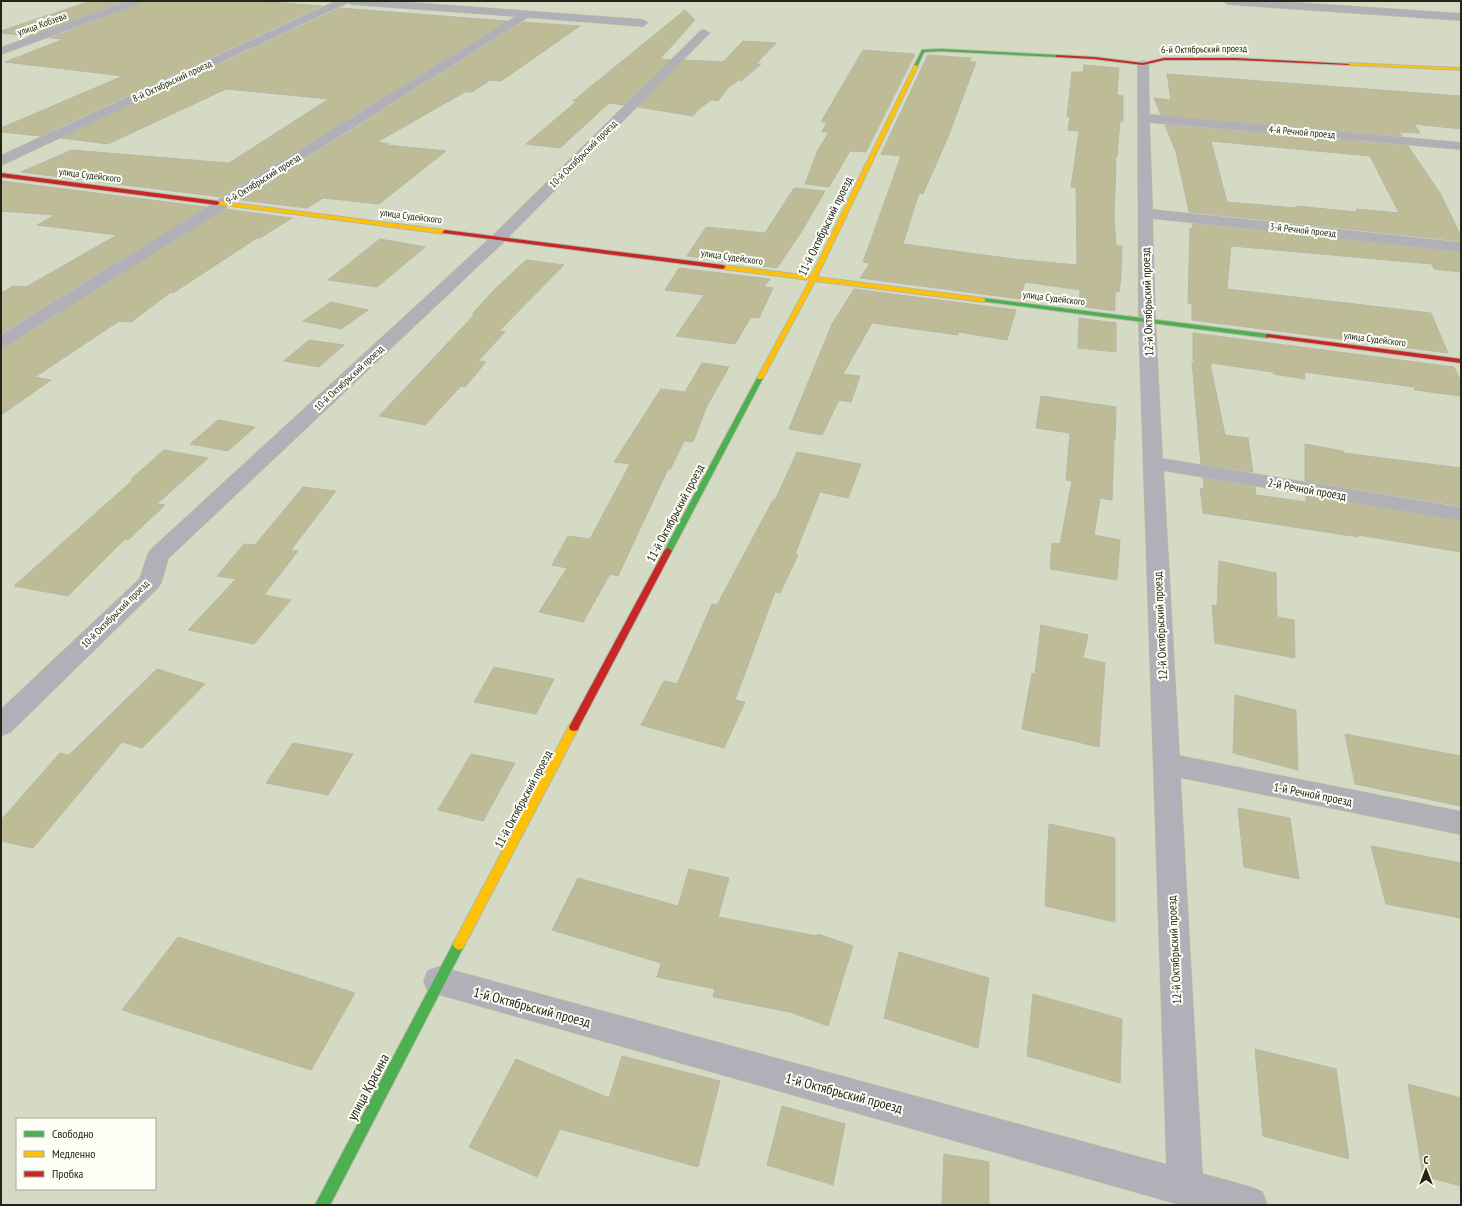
<svg xmlns="http://www.w3.org/2000/svg" width="1462" height="1206" viewBox="0 0 1462 1206" font-family="'PT Sans Narrow',sans-serif">
<style>
.building{fill:#bebb97;stroke:#b7b8a7;fill-rule:evenodd}
.lines{fill:none;stroke-linecap:round;stroke-linejoin:round}
.street-casing{stroke:#b4b8a6;stroke-width:2}
.fast-casing{stroke:#b4b8a6;stroke-width:2}
.slow-casing{stroke:#b4b8a6;stroke-width:2}
.jam-casing{stroke:#b4b8a6;stroke-width:2}
.street{fill:#b1afb8;fill-rule:evenodd}
.fast{fill:#4caf50;fill-rule:evenodd}
.slow{fill:#ffc107;fill-rule:evenodd}
.jam{fill:#c62828;fill-rule:evenodd}
.labels{text-anchor:middle;dominant-baseline:central;stroke-width:4;stroke-linejoin:round;paint-order:stroke}
.far-street-label{font-size:10px;fill:#232617;stroke:#fdfff7}
.street-label{font-size:12px;fill:#232617;stroke:#fdfff7}
.near-street-label{font-size:14px;fill:#232617;stroke:#fdfff7}
</style>
<rect width="100%" height="100%" fill="#d5dac4"/>
<g class="building">
<path d="M91 1H125L30 36 1 33V31Z"/>
<path d="M142 1H259L322 6 40 136 1 132V128L123 76 5 62 64 39 50 38 141 4Z"/>
<path d="M340 8 507 21 221 197 21 172 72 150 229 163 329 99 226 89 108 144 61 138Z"/>
<path d="M685 10 695 20 660 59 670 60 624 105 609 103 560 148 526 144 577 101H573Z"/>
<path d="M523 22 580 26 501 81 490 80 472 92H465L377 142 389 144 387 145 446 151 379 204 323 198 307 208 241 200Z"/>
<path d="M743 41 776 43 756 64H761L741 81 739 80 728 88 718 101 711 100 699 109 693 116 638 107 684 60 723 62Z"/>
<path d="M863 50 915 54 866 152 850 151 829 187 805 184 818 150 829 132H822L827 122H821Z"/>
<path d="M928 55 971 58 970 62H976L948 137 923 194 919 193 903 244 1014 259 1077 265 1076 187H1071L1079 131 1068 130 1070 117H1067L1072 72H1083L1084 65 1119 68 1117 95 1123 96V122L1120 121 1117 157H1115L1116 167 1114 216 1116 246H1122L1121 276 1119 292H1115V311L1079 306 1080 290 1025 282 1020 299 860 278 870 263 863 262 901 156 881 154Z"/>
<path d="M1167 74 1461 96V129L1414 124 1420 133 1399 132 1402 136 1161 115 1154 98 1171 100Z"/>
<path d="M1165 125 1408 146 1440 193 1461 236V241L1189 212 1176 152ZM1211 141 1370 156 1399 213 1356 209 1357 212 1296 206 1297 208 1227 202Z"/>
<path d="M1 181 206 207 1 333V293L13 286 26 287 117 235 37 225 55 215 1 211Z"/>
<path d="M794 188 825 191 802 231 777 268 687 256 706 227 765 233Z"/>
<path d="M225 209 292 218 260 238H257L173 293 171 292 131 322 119 321 35 377 51 380 1 415V348L8 346Z"/>
<path d="M1192 224 1461 252V272L1434 269 1432 264 1231 246 1227 289 1431 313 1448 353 1192 320V304L1188 303 1190 228H1193Z"/>
<path d="M380 239 425 247 377 287 328 280Z"/>
<path d="M526 260 564 265 499 331 505 332 478 361 486 362 465 387 461 386 425 425 379 416 475 314H472L495 289Z"/>
<path d="M679 268 770 279 764 287 773 288 759 318 751 317 735 344 676 336 704 295 665 290Z"/>
<path d="M854 289 1016 310 1007 340 958 332V335L872 323 843 374 860 376 851 402 839 400 822 435 789 429 832 324Z"/>
<path d="M331 302 368 310 341 329 303 321Z"/>
<path d="M1079 318 1116 323V352L1078 348Z"/>
<path d="M1193 333 1454 367 1461 382V396L1415 390 1414 387 1304 372 1305 379 1274 374 1273 372 1210 363 1225 435 1248 438 1253 472 1201 464 1192 362 1198 361 1193 360Z"/>
<path d="M309 340 344 345 319 367 284 361Z"/>
<path d="M702 363 729 367 707 406 693 442 684 441 670 470 668 469 618 576 610 574 583 622 539 612 567 568 552 565 568 536 590 539 630 464 614 462 661 389 685 392Z"/>
<path d="M1041 396 1116 407 1115 440H1114L1112 500 1100 498 1094 535 1120 540 1117 580 1050 569 1052 543 1060 544 1072 481 1066 480 1070 433 1036 428Z"/>
<path d="M218 420 255 427 228 451 190 444Z"/>
<path d="M1305 444 1343 451V453L1461 468V506L1305 481Z"/>
<path d="M164 450 208 458 157 504 165 505 128 540 125 539 68 596 14 586 134 479H131Z"/>
<path d="M797 452 861 464 848 498 820 492 795 554 798 555 780 593 775 592 735 700 745 702 724 748 641 725 664 681 677 684 712 604 717 605 773 500H775Z"/>
<path d="M1203 478 1255 487 1256 495 1306 502V495L1461 521V552L1358 535V537L1203 513 1200 488 1204 489Z"/>
<path d="M303 487 336 491 291 550 298 551 264 595 291 600 254 644 188 630 236 579 217 576 244 544 255 545Z"/>
<path d="M1219 561 1276 573 1277 617 1294 620 1295 658 1215 643 1212 605 1217 606Z"/>
<path d="M1041 625 1088 635 1083 658 1105 663 1099 747 1022 729 1032 673 1035 674Z"/>
<path d="M494 667 554 679 536 714 474 702Z"/>
<path d="M157 669 205 684 142 748 122 742 33 848 1 841V820L60 753 69 755Z"/>
<path d="M1235 695 1296 710 1298 770 1233 753Z"/>
<path d="M1345 734 1461 756V806L1355 784Z"/>
<path d="M293 743 353 754 328 795 266 783Z"/>
<path d="M471 754 515 763 483 821 438 810Z"/>
<path d="M1238 808 1290 818 1299 879 1244 867Z"/>
<path d="M1049 824 1115 838V922L1045 906Z"/>
<path d="M1371 846 1461 863V918L1386 904Z"/>
<path d="M689 869 729 878 718 917 817 936 818 934 853 946 828 1026 790 1012 713 997 715 989 657 977 661 963 552 930 578 878 678 906Z"/>
<path d="M178 937 355 993 311 1070 122 1010Z"/>
<path d="M899 952 989 978 978 1048 884 1018Z"/>
<path d="M1033 994 1122 1019 1120 1083 1027 1056Z"/>
<path d="M1255 1049 1336 1069 1349 1159 1263 1136Z"/>
<path d="M622 1056 720 1081 698 1167 560 1129 537 1177 469 1147 516 1059 609 1098Z"/>
<path d="M1408 1084 1461 1098V1186L1423 1176Z"/>
<path d="M782 1106 845 1124 833 1185 767 1165Z"/>
<path d="M944 1154 989 1162V1205H942Z"/>
</g>
<g class="lines">
<defs>
<g id="street">
<path d="M129 1H141L140 3 1 54V48Z"/>
<path d="M337 1H385L643 20 647 23 643 26 528 17 7 345 1 347V335L517 16 351 4 348 2 1 165V156Z"/>
<path d="M1224 1H1265L1461 14V20L1228 4Z"/>
<path d="M704 30 709 33 707 35 504 241 168 558 161 582 158 587 10 732 1 735V710L140 579 148 555 151 550 494 235 701 31Z"/>
<path d="M1143 61 1148 64 1149 115 1461 143V149L1149 122 1152 210 1461 243V251L1152 218 1155 320 1162 459 1461 508V520L1163 470 1179 756 1461 812V834L1180 777 1202 1174 1249 1187 1262 1192 1267 1205H1183L428 991 424 981 428 971 439 967 1167 1165 1139 320 1138 64Z"/>
</g>
<g id="fast">
<path d="M940 49 1057 55 1059 56 1057 57 940 51 924 52 917 67 914 66 922 50Z"/>
<path d="M983 298 1268 334 1271 336 1268 338 981 301 980 300Z"/>
<path d="M760 376 763 378 672 551 668 554 665 553 664 551 757 378Z"/>
<path d="M459 938 463 940 465 944 463 948 330 1205H315L455 940Z"/>
</g>
<g id="slow">
<path d="M1348 63 1461 68V70L1347 65Z"/>
<path d="M916 65 918 66 817 277 983 298 986 300 983 302 815 281 763 378 762 379H758L757 378 810 280 723 269 720 267 723 265 811 276 914 66Z"/>
<path d="M217 201 445 230 448 232 445 234 215 204V202Z"/>
<path d="M574 723 578 724 579 727 463 948 459 950 455 948 453 944 455 940 570 724Z"/>
</g>
<g id="jam">
<path d="M1057 55 1094 57 1143 63 1164 58H1236L1350 64 1348 65 1236 60H1164L1143 65 1094 59 1056 57Z"/>
<path d="M1 173 217 201 220 203 217 205 1 177Z"/>
<path d="M445 230 723 265 726 267 723 269 443 233 442 232Z"/>
<path d="M1268 334 1461 359V363L1266 337V335Z"/>
<path d="M668 548 672 551 579 727 578 730 574 731 570 730 569 727 664 551Z"/>
</g>
</defs>
<use href="#street" class="street-casing"/>
<use href="#fast" class="fast-casing"/>
<use href="#slow" class="slow-casing"/>
<use href="#jam" class="jam-casing"/>
<use href="#street" class="street"/>
<use href="#fast" class="fast"/>
<use href="#slow" class="slow"/>
<use href="#jam" class="jam"/>
</g>
<g class="labels">
<g class="far-street-label">
<text transform="translate(42 24) rotate(-20)">улица Кобзева</text>
<text transform="translate(1204 49) rotate(-1)">6-й Октябрьский проезд</text>
<text transform="translate(172 81) rotate(-25)">8-й Октябрьский проезд</text>
<text transform="translate(1302 132) rotate(5)">4-й Речной проезд</text>
<text transform="translate(583 154) rotate(-45)">10-й Октябрьский проезд</text>
<text transform="translate(90 175) rotate(7)">улица Судейского</text>
<text transform="translate(263 179) rotate(-32)">9-й Октябрьский проезд</text>
<text transform="translate(411 216) rotate(7)">улица Судейского</text>
<text transform="translate(1303 230) rotate(6)">3-й Речной проезд</text>
<text transform="translate(732 257) rotate(8)">улица Судейского</text>
<text transform="translate(1054 298) rotate(7)">улица Судейского</text>
<text transform="translate(1375 339) rotate(7)">улица Судейского</text>
<text transform="translate(349 378) rotate(-43)">10-й Октябрьский проезд</text>
<text transform="translate(115 614) rotate(-45)">10-й Октябрьский проезд</text>
</g>
<g class="street-label">
<text transform="translate(825 226) rotate(-64)">11-й Октябрьский проезд</text>
<text transform="translate(1147 302) rotate(-92)">12-й Октябрьский проезд</text>
<text transform="translate(1307 489) rotate(10)">2-й Речной проезд</text>
<text transform="translate(675 513) rotate(-62)">11-й Октябрьский проезд</text>
<text transform="translate(1160 626) rotate(-93)">12-й Октябрьский проезд</text>
<text transform="translate(1313 794) rotate(11)">1-й Речной проезд</text>
<text transform="translate(523 799) rotate(-62)">11-й Октябрьский проезд</text>
<text transform="translate(1174 950) rotate(-93)">12-й Октябрьский проезд</text>
</g>
<g class="near-street-label">
<text transform="translate(532 1007) rotate(15)">1-й Октябрьский проезд</text>
<text transform="translate(368 1087) rotate(-62)">улица Красина</text>
<text transform="translate(844 1093) rotate(15)">1-й Октябрьский проезд</text>
</g>
</g>
<rect width="1462" height="1206" fill="none" stroke="#232617" stroke-width="4"/>
<rect x="16" y="1118" width="140" height="72" fill="#fdfff7" stroke="#a6a89d"/>
<rect x="24" y="1131" width="20" height="6" fill="#4caf50" stroke="#a6a89d"/>
<text x="52" y="1138" font-size="12" fill="#232617">Свободно</text>
<rect x="24" y="1151" width="20" height="6" fill="#ffc107" stroke="#a6a89d"/>
<text x="52" y="1158" font-size="12" fill="#232617">Медленно</text>
<rect x="24" y="1171" width="20" height="6" fill="#c62828" stroke="#a6a89d"/>
<text x="52" y="1178" font-size="12" fill="#232617">Пробка</text>
<g transform="translate(1426 1170)" stroke="#fdfff7" stroke-width="3" paint-order="stroke">
<path d="M0-3L7 15L0 10L-7 15Z" fill="#232617"/>
<text y="-6" font-size="11" font-weight="bold" text-anchor="middle" fill="#232617">С</text>
</g>
</svg>
